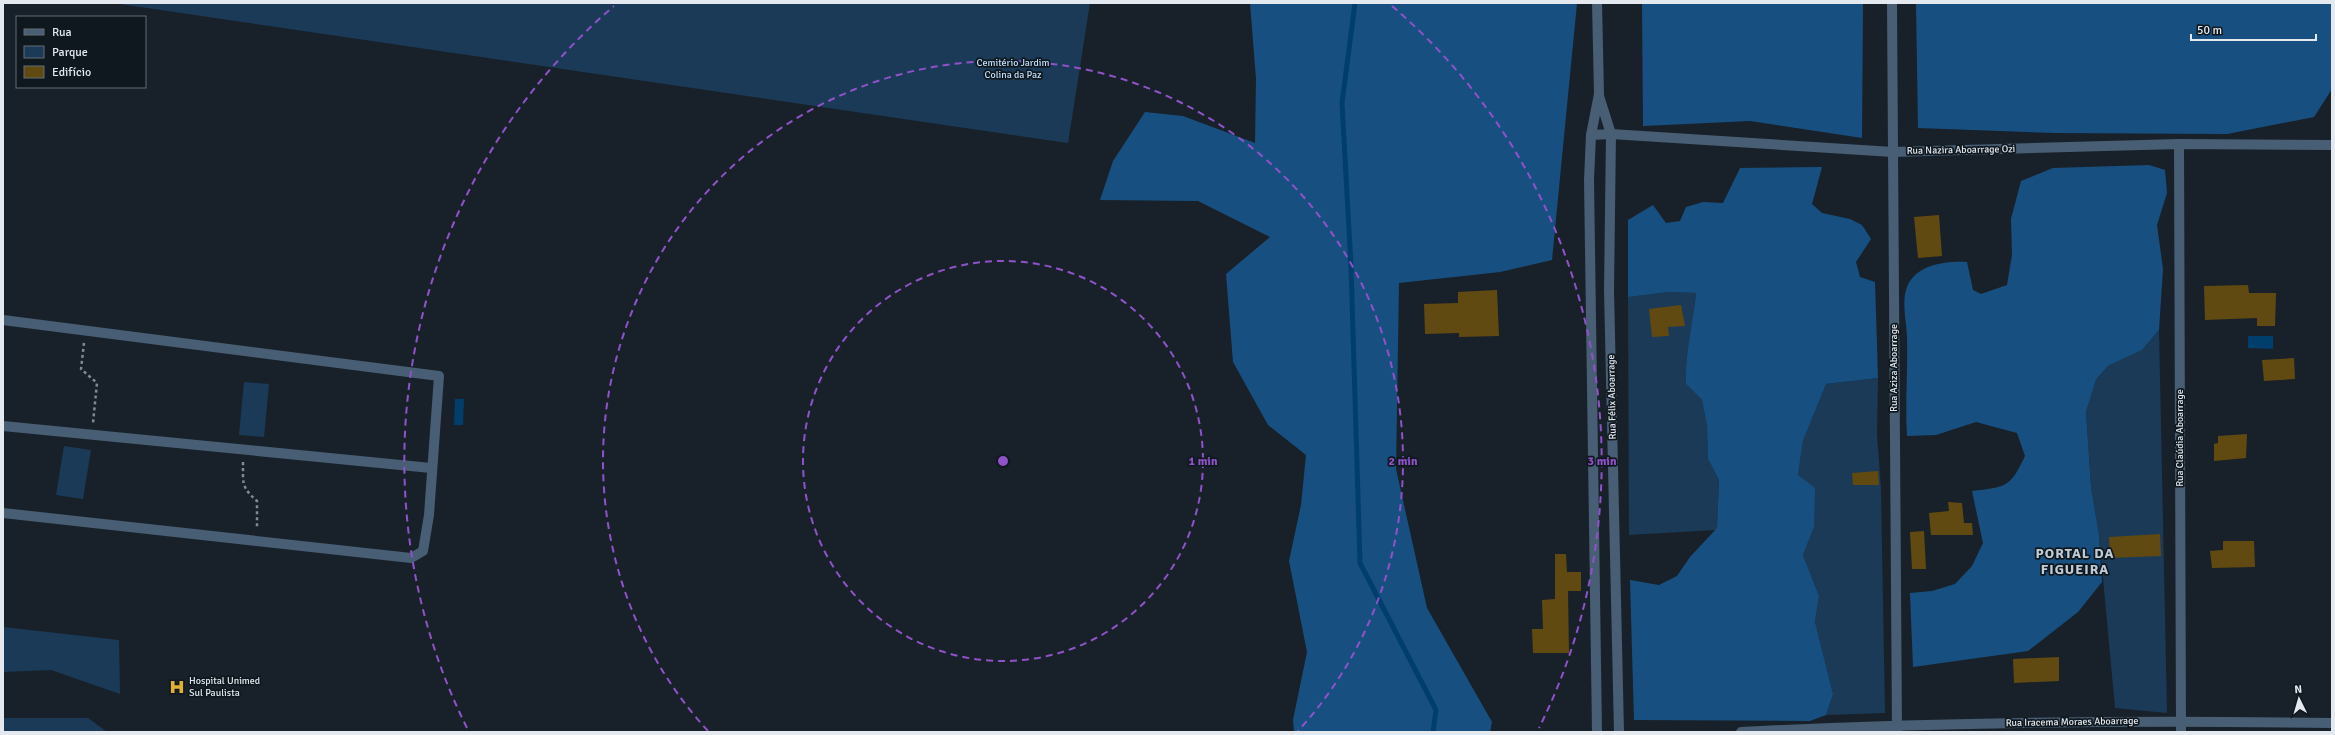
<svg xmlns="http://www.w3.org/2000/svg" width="2335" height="735" viewBox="0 0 2335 735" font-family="Signika,sans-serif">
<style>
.green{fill:#1b3a57}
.forest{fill:#175080}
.water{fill:#003e6c}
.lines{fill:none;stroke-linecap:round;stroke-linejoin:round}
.stream{stroke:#003e6c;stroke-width:5}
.building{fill:#614a11}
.path{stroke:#828a90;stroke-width:2.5;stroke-dasharray:3 3;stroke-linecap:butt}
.minor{stroke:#485e74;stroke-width:10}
.ring{fill:none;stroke:#9052c9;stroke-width:2;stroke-dasharray:7 5}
.labels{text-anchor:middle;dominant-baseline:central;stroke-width:3.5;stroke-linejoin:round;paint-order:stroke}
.park-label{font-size:10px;fill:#c1defb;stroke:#0f181f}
.street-label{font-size:10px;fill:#e3e9ef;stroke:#0f181f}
.poi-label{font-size:10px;fill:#e3e9ef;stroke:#0f181f;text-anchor:start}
.district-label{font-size:14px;font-weight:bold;letter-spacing:1px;fill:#c0cbd6;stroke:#0f181f}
.centre{fill:#9052c9;stroke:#0f181f;stroke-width:2}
.ring-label{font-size:12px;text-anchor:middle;font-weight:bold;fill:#9052c9;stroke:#0f181f;stroke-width:3.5;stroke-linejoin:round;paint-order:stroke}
</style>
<rect width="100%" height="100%" fill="#182129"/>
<g class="green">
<path d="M113 3H1090L1068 143Z"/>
<path d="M1669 292 1696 293 1686 384 1702 400 1707 426 1708 459 1719 480 1717 528 1716 530 1629 535 1628 297Z"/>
<path d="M2159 330 2167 713 2115 708 2099 535 2091 487 2086 412 2095 379 2108 366 2142 350Z"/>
<path d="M1878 378 1877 434 1881 489 1885 713 1826 715 1833 694 1815 622 1819 596 1803 555 1814 527 1798 475 1803 441 1826 384Z"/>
<path d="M244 382 269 384 264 437 239 435Z"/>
<path d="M64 446 91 450 83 499 56 495Z"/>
<path d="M3 627 119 640 120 694 51 670 3 672Z"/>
<path d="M3 718H88L107 732H3Z"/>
</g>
<g class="forest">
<path d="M1250 3H1577L1552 260 1500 272 1399 283 1396 469 1427 608 1492 722 1490 732H1294L1293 720 1307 652 1289 561 1301 505 1306 455 1268 425 1233 362 1226 274 1270 237 1198 201 1100 200 1113 161 1145 112 1183 116 1255 143 1256 79Z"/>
<path d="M1642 3H1863L1862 138 1750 121 1643 126Z"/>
<path d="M1916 3H2332V89L2314 117 2227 134 2055 133 1918 128Z"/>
<path d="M2149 165 2165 170 2167 193 2157 225 2163 269 2159 330 2142 350 2108 366 2096 379 2086 412 2091 487 2099 535 2102 582 2078 612 2028 651 1913 667 1910 593 1932 591 1955 584 1972 566 1983 543 1972 491C2006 487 2010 488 2025 456L2017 433 1976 422 1936 435 1907 436C1905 403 1908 371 1907 339 1907 323 1901 303 1907 287 1916 264 1947 261 1967 262L1973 290 1981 294 2007 285 2012 255 2011 219 2021 181 2053 168Z"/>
<path d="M1822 167 1812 204 1822 213 1850 219 1862 225 1871 239 1856 262 1860 277 1875 282 1878 378 1826 384 1803 441 1798 475 1815 488 1814 527 1803 555 1819 596 1815 622 1833 694 1826 715 1810 721 1634 720 1630 580 1659 585 1677 576 1690 557 1717 528 1719 480 1708 459 1707 426 1702 400 1686 384C1685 354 1693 324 1696 293L1669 292 1628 297V220L1653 205 1666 223 1680 221 1686 207 1703 202 1723 203 1740 168Z"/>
</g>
<g class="water">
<path d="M2248 336H2273V349L2248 348Z"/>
<path d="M455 399H464L463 425H454Z"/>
</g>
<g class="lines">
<path class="stream" d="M1355 3 1342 103 1351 266 1360 563 1436 710 1433 732"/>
</g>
<g class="building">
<path d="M1939 215 1942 256 1918 258 1914 217Z"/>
<path d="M2248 285 2249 293H2276L2275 326H2257V318L2205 320 2204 286Z"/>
<path d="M1497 290 1499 336 1459 337V333L1425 334 1424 304 1458 303V292Z"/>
<path d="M1681 305 1685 326 1668 327 1669 336 1652 337 1649 309Z"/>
<path d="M2294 358 2295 379 2264 381 2262 360Z"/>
<path d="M2247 434 2246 458 2214 461V444L2218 443V436Z"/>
<path d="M1878 471 1879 485H1853L1852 473Z"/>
<path d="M1948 502 1962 503 1964 523H1972L1973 535H1931L1929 513 1949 511Z"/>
<path d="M1924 531 1926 569H1912L1910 532Z"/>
<path d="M2160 534 2161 556 2110 558 2109 537Z"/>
<path d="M2223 541H2254L2255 567 2212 568 2210 551 2223 550Z"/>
<path d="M1555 554H1566L1567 572H1581V591H1568L1569 653H1533L1532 629H1543L1542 600 1555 599Z"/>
<path d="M2059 657V681L2014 683 2013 659Z"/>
</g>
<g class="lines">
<g class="path">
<path d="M84 343 81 369 97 383 93 423"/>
<path d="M243 462C243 483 241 487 257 501V528"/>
</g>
<g class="minor">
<path d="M1892 3 1897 732"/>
<path d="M1599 96 1611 134 1609 290 1619 732"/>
<path d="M1591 135 1611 134 1893 152 2179 144 2332 145"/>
<path d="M2179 144 2181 732"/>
<path d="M3 320 439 376 429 515 423 551 411 558 3 513"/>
<path d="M3 426 431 468"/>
<path d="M1597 732 1589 180 1591 135 1599 94 1597 3"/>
<path d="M1741 732C1938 722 2135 720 2332 723"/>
</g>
</g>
<g class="ring">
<circle cx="1003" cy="461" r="200"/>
<path d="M708 731A400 400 0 1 1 1298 731"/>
<path d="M467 728A599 599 0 0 1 614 6M1392 6A599 599 0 0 1 1539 728"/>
</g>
<defs>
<symbol id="hospital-bare" viewBox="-9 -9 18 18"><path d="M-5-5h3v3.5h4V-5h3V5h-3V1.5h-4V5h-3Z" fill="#e0b034" stroke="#0f181f" stroke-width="2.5" paint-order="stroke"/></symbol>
</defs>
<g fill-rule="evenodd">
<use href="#hospital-bare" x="166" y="676" width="22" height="22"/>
</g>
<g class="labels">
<g class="park-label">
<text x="1013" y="63">Cemitério Jardim<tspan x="1013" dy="12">Colina da Paz</tspan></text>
</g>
<g class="street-label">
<text transform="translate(1961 150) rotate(-1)">Rua Nazira Aboarrage Ozi</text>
<text transform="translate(1894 368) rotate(-90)">Rua Aziza Aboarrage</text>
<text transform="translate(1612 397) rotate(-91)">Rua Félix Aboarrage</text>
<text transform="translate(2180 438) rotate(-90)">Rua Claúdia Aboarrage</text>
<text transform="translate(2072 722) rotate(-1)">Rua Iracema Moraes Aboarrage</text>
</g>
<g class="poi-label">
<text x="189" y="681">Hospital Unimed<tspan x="189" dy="12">Sul Paulista</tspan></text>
</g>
<g class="district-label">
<text x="2075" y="553">PORTAL DA<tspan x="2075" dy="16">FIGUEIRA</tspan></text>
</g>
</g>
<circle cx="1003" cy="461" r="6" class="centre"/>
<g class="ring-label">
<text x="1203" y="465">1 min</text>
<text x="1403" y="465">2 min</text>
<text x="1602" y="465">3 min</text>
</g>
<rect width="2335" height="735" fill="none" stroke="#e3e9ef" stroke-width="8"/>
<rect x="16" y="16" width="130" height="72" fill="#0f181f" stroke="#646c72"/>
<rect x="24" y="29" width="20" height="6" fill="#485e74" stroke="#646c72"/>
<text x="52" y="36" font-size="12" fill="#e3e9ef">Rua</text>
<rect x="24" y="46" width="20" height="12" fill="#1b3a57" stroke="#646c72"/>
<text x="52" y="56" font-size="12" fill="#e3e9ef">Parque</text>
<rect x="24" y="66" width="20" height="12" fill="#614a11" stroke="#646c72"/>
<text x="52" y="76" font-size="12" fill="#e3e9ef">Edifício</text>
<g transform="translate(2299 699) rotate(355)" stroke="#0f181f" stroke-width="3" paint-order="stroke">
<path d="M0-3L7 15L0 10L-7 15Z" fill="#e3e9ef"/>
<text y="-6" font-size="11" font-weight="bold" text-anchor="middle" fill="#e3e9ef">N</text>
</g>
<path d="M2191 34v6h125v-6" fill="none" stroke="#e3e9ef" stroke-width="2"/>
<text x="2197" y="34" font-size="12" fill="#e3e9ef" stroke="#0f181f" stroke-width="3" paint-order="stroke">50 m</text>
</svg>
